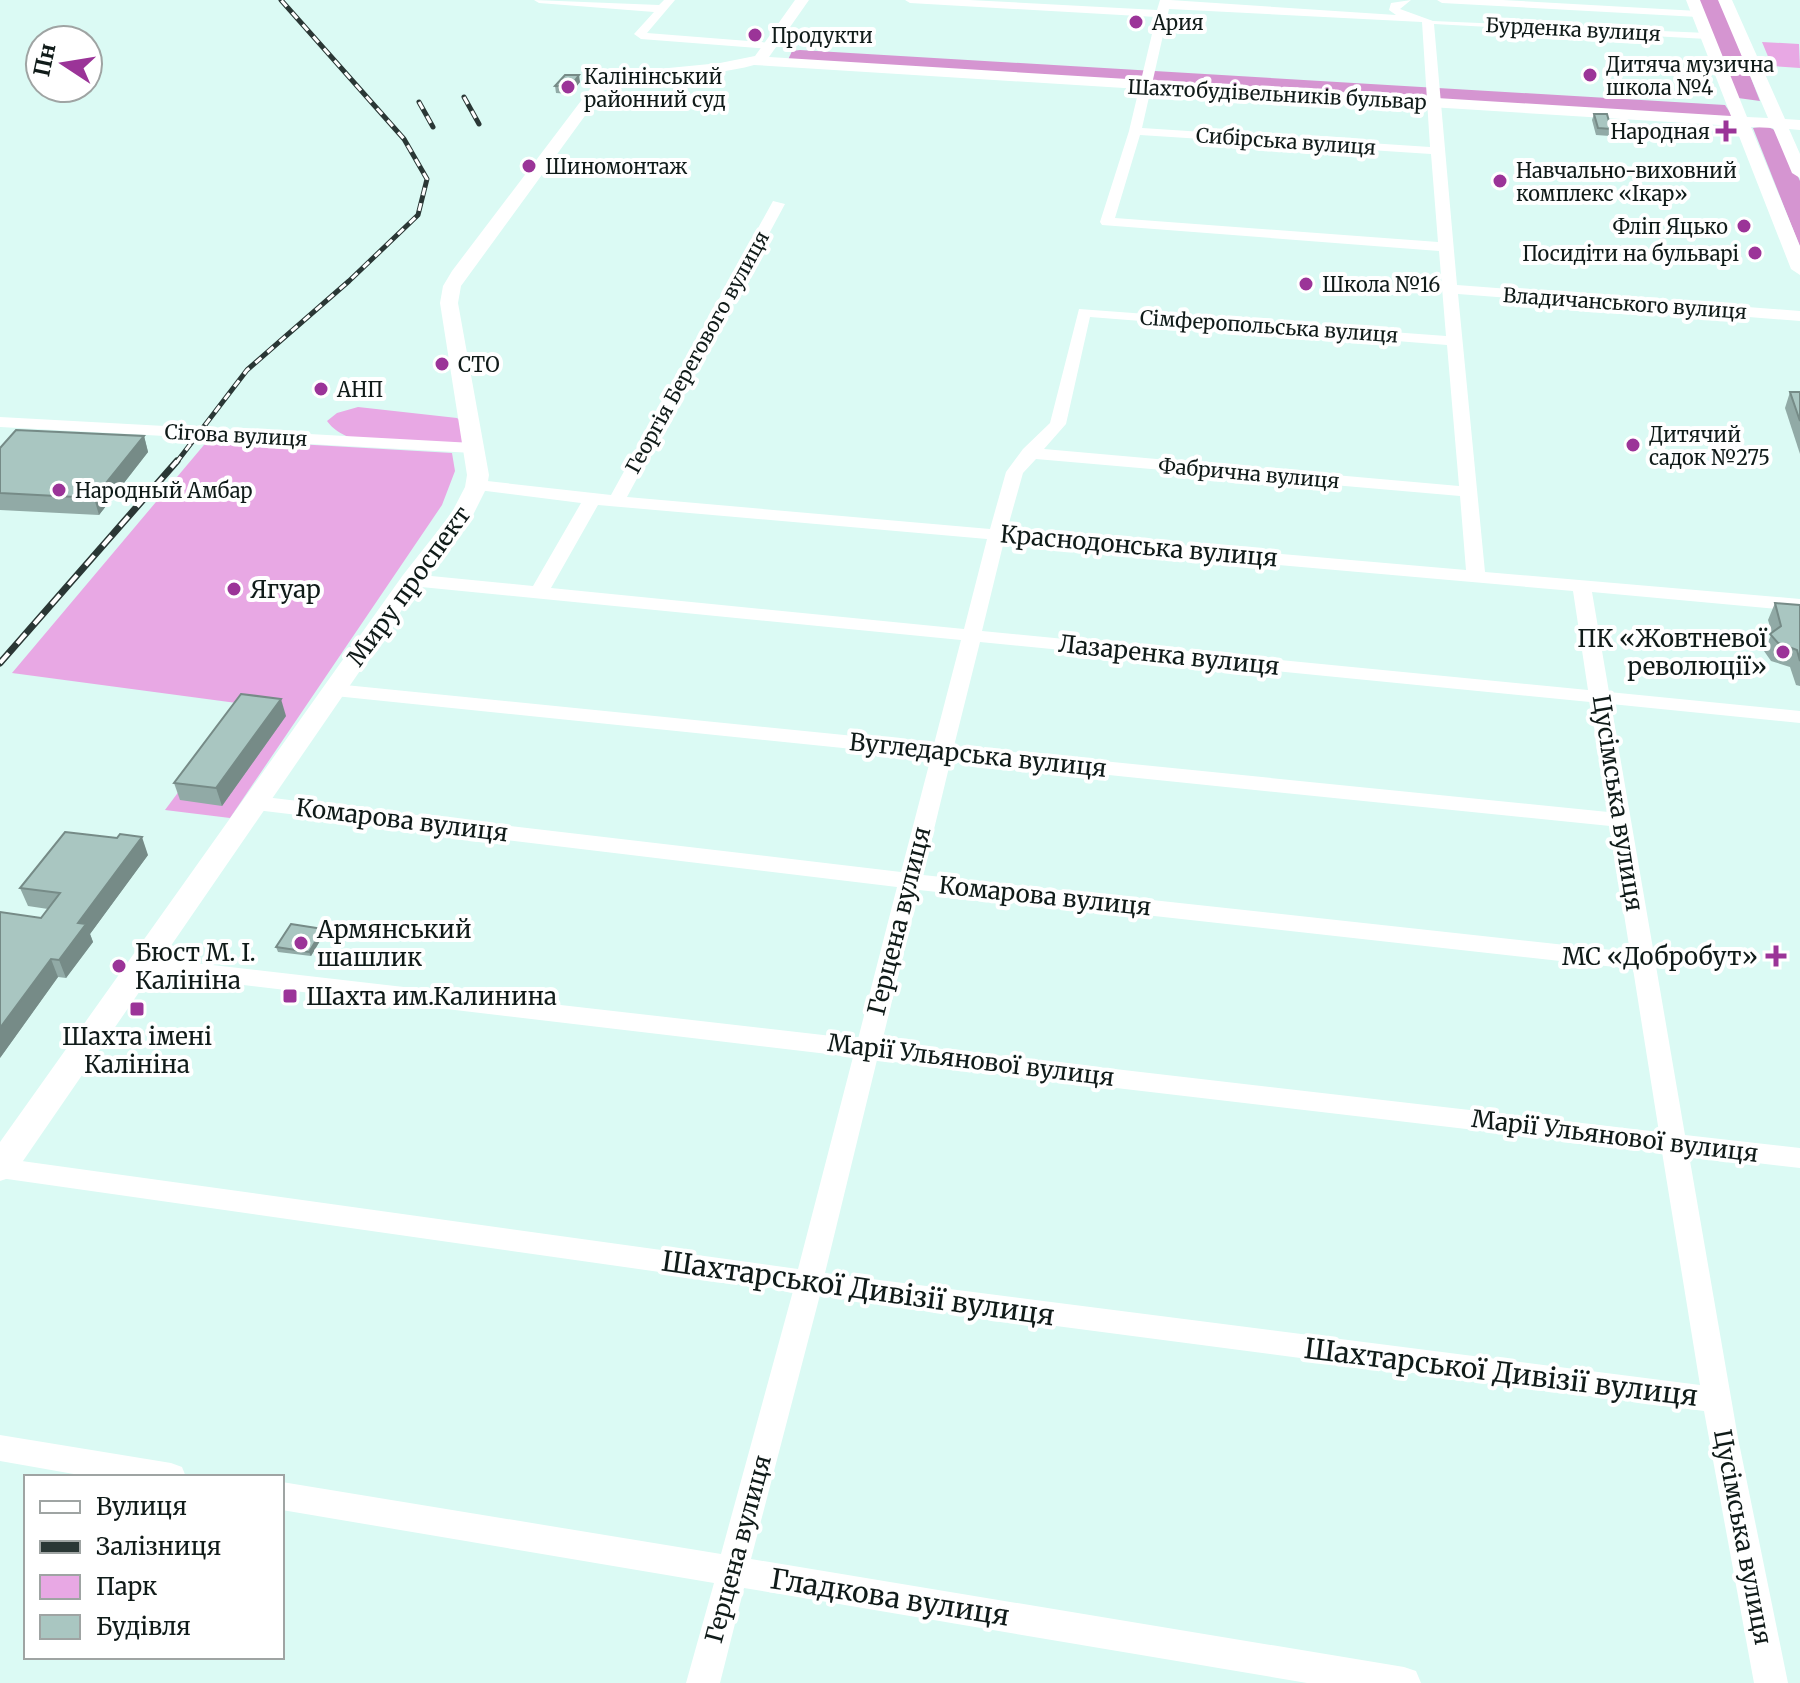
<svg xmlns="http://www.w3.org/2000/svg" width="1800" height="1683" viewBox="0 0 1800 1683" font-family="Merriweather,serif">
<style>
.green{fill:#e8a8e4}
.forest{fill:#d595d1}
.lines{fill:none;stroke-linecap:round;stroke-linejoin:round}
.minor{fill:#fff;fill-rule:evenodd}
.major{fill:#fff;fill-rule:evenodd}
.rail-far1-casing{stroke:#2a3735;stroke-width:5}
.rail-casing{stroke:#2a3735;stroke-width:7}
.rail-far1{stroke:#fff;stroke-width:3;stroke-dasharray:8;stroke-linecap:butt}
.rail{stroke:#fff;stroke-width:4;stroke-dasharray:13;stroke-linecap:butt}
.wall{fill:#91aaa6}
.shaded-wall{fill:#768b87}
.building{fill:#a9c6c1;stroke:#768b87;stroke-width:2}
.poi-dot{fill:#9b3498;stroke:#fff;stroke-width:3}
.labels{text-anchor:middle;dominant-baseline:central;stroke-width:8;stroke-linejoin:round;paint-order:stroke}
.far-poi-label{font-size:20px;fill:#101b19;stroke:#fff;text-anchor:start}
.far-street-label{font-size:20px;fill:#101b19;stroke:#fff}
.street-label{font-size:24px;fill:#101b19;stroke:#fff}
.poi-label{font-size:24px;fill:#101b19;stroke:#fff;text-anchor:start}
.near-street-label{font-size:28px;fill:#101b19;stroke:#fff}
</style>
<rect width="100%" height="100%" fill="#dbfaf4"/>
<g class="green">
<path d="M1762 42 1799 44 1800 68 1772 66Z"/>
<path d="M358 407 457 418 464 424 465 441 453 447C418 445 349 452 327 421L337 413Z"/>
<path d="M209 439 452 453 455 471 442 505 230 818 165 810 244 704 12 673Z"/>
</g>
<g class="forest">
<path d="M1699 0H1720L1760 101 1738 98Z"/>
<path d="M800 50 1725 105 1731 114V119L788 60 792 51Z"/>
<path d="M1766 126 1779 132 1800 181V247L1753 128Z"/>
</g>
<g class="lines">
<g class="minor">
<path d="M534 0 659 5 664 0H675L647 33 772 43 778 46 772 49 641 39 634 34 654 12 539 3Z"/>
<path d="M905 0H969L1157 10 1160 0H1170L1396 15 1389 10 1391 3 1411 0 1400 9 1433 21 1707 33 1713 36 1707 39 1434 24 1457 285 1800 311V321L1458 294 1485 572 1800 599V611L1592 592 1609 692 1800 711V723L1611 704 1685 1135 1800 1148V1168L1689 1155 1738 1438 1788 1683H1754L1704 1411 820 1295 751 1559 1404 1667 1416 1671 1421 1683H1307L744 1588 720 1683H686L714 1583 282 1510V1482L721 1554 793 1291 0 1178V1158L798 1269 853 1057 142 973 134 971 130 965 134 959 142 957 858 1039 897 887 256 810 248 808 245 803 248 798 256 796 901 872 931 757 335 696 325 690 335 684 934 744 961 640 411 586 402 580 411 574 533 586 581 503 478 490 469 485 478 480 611 495 773 201 785 204 627 497 990 529 1006 472 1023 449 1050 423 1079 309 1446 336 1439 251 1102 225 1100 222 1129 131 1156 17 910 3ZM1169 9 1422 22 1430 147 1142 128ZM1140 135 1431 154 1438 242 1115 218ZM1090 317 1447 345 1459 486 1044 449 1066 424ZM1036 459 1460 496 1466 570 1007 530 1023 473ZM598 505 987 539 964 629 551 588ZM1004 541 1573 591 1588 690 982 631ZM980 642 1590 702 1608 812 954 746ZM951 759 1610 826 1630 952 923 875ZM919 890 1633 969 1659 1132 882 1042ZM877 1060 1662 1152 1700 1385 825 1273Z"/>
<path d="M1437 0H1502L1698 11 1704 14 1698 17 1442 3Z"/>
<path d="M0 417 473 443 481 448 473 453 0 427Z"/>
<path d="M0 1435 171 1463 182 1467 186 1477H91L0 1461Z"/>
</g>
<path class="major" d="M795 0H809L769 57 1731 116 1686 0H1700L1747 117 1768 118 1718 0H1732L1785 119 1800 120V130L1789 129 1800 154V178L1792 173 1773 128 1751 127 1800 246V275L1791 269 1735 126 754 65C704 79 652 72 603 91L461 286 458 303 489 475 487 487 473 515 419 585 12 1177 0 1181V1142L403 575 451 514 465 487 467 475 440 303 443 286 452 271 593 85 638 71 720 63 755 56Z"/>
<defs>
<g id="rail-far1">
<path d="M464 97 479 124"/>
<path d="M419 102 433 127"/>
<path d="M176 463 247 370 349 281 418 215 427 179 404 139 281 0"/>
</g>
<path id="rail" d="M0 663 177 461"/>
</defs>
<use href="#rail-far1" class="rail-far1-casing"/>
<use href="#rail" class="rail-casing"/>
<use href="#rail-far1" class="rail-far1"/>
<use href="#rail" class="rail"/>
</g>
<g class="wall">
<path d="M580 82 570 94 556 93 555 86Z"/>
<path d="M1594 114 1611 129 1610 136 1596 135 1592 120Z"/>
<path d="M1790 392H1800V454L1785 408Z"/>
<path d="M144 436 148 452 99 515 0 510V448Z"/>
<path d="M1775 603 1800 605V686L1796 685 1790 667 1771 661 1764 651 1772 633 1768 620Z"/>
<path d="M286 716 222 806 180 800 174 783Z"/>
<path d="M148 855 90 934 93 942 66 978 58 977 0 1058 41 918 48 909 28 906 20 888Z"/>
<path d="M323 929 324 934 311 956 278 952 276 947Z"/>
</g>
<g class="shaded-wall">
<path d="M579 75 580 82 570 94V87Z"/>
<path d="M144 436 148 452 99 515 94 498Z"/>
<path d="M281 699 286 716 222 806 216 788Z"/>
<path d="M142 837 148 855 90 934 93 942 66 978 59 960 78 923Z"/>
<path d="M323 929 324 934 311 956 309 952Z"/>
<path d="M51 959 58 977 0 1058V1028Z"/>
</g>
<g class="building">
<path d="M565 75H579L570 87 555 86Z"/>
<path d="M1594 114H1607L1611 129 1598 128Z"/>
<path d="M1790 392H1800V421Z"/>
<path d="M16 430 144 436 94 498 0 493V448Z"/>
<path d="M1775 603 1800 605V661L1797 650 1778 643 1770 634 1781 626Z"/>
<path d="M241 694 281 699 216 788 174 783Z"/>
<path d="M65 832 117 838 120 834 142 837 78 923 86 924 59 960 51 959 0 1028V912L41 918 60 893 20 888Z"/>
<path d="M291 924 323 929 309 952 276 947Z"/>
</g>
<g class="poi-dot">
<circle cx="1136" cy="22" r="8"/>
<circle cx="755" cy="35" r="8"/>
<circle cx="1590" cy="75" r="8"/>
<circle cx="568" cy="87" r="8"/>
<path d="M1722 119h8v8h8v8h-8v8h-8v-8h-8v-8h8z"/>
<circle cx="529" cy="166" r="8"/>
<circle cx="1500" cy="181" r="8"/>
<circle cx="1744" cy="226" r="8"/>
<circle cx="1755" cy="253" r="8"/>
<circle cx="1306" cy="284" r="8"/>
<circle cx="442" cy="364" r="8"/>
<circle cx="321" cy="389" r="8"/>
<circle cx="1633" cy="445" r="8"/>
<circle cx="59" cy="490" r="8"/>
<circle cx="234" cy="589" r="8"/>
<circle cx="1783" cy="652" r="8"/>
<circle cx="301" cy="943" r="8"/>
<path d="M1772 944h8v8h8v8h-8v8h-8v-8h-8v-8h8z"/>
<circle cx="119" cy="966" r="8"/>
<rect x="282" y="988" width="16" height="16" rx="4"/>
<rect x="129" y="1001" width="16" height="16" rx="4"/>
</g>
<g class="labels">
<g class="far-poi-label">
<text x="1152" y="22">Ария</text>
<text x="771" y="35">Продукти</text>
<text x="1606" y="64">Дитяча музична<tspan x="1606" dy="23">школа №4</tspan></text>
<text x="584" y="76">Калінінський<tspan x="584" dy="23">районний суд</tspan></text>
<text x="1710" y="131" text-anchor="end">Народная</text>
<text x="545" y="166">Шиномонтаж</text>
<text x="1516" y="170">Навчально-виховний<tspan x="1516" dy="23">комплекс «Ікар»</tspan></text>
<text x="1728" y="226" text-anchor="end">Фліп Яцько</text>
<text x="1739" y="253" text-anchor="end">Посидіти на бульварі</text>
<text x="1322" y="284">Школа №16</text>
<text x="458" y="364">СТО</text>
<text x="337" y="389">АНП</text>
<text x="1649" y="434">Дитячий<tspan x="1649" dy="23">садок №275</tspan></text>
<text x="75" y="490">Народный Амбар</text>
</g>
<g class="far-street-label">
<text transform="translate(1573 29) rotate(3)">Бурденка вулиця</text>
<text transform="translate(1277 94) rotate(3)">Шахтобудівельників бульвар</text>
<text transform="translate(1286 141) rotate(4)">Сибірська вулиця</text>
<text transform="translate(1625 303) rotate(4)">Владичанського вулиця</text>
<text transform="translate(1269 326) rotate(4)">Сімферопольська вулиця</text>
<text transform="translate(697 352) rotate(-61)">Георгія Берегового вулиця</text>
<text transform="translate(236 435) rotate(3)">Сігова вулиця</text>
<text transform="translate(1249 473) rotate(5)">Фабрична вулиця</text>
</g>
<g class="street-label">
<text transform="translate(1139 546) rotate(5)">Краснодонська вулиця</text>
<text transform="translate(409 586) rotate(-54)">Миру проспект</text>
<text transform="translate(1169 655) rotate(6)">Лазаренка вулиця</text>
<text transform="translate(978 755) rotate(6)">Вугледарська вулиця</text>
<text transform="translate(1618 803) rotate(81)">Цусімська вулиця</text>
<text transform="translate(402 820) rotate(7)">Комарова вулиця</text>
<text transform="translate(1045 896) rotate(6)">Комарова вулиця</text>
<text transform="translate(899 921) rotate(-76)">Герцена вулиця</text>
<text transform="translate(971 1060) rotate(7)">Марії Ульянової вулиця</text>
<text transform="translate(1615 1136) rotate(7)">Марії Ульянової вулиця</text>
<text transform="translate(1743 1537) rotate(79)">Цусімська вулиця</text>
<text transform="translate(738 1549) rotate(-75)">Герцена вулиця</text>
</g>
<g class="poi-label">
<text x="250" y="589">Ягуар</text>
<text x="1767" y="638" text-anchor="end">ПК «Жовтневої<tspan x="1767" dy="28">революції»</tspan></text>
<text x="317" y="929">Армянський<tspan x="317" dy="28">шашлик</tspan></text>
<text x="135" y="952">Бюст М. І.<tspan x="135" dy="28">Калініна</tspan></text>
<text x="1758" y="956" text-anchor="end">МС «Добробут»</text>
<text x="306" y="996">Шахта им.Калинина</text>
<text x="137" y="1036" text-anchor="middle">Шахта імені<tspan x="137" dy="28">Калініна</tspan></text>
</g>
<g class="near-street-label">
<text transform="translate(858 1288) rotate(8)">Шахтарської Дивізії вулиця</text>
<text transform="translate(1501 1372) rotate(7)">Шахтарської Дивізії вулиця</text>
<text transform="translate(890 1597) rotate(9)">Гладкова вулиця</text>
</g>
</g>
<rect x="24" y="1475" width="260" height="184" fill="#ffffff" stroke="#9fa4a3" stroke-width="2"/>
<rect x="40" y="1501" width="40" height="12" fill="#ffffff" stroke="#9fa4a3" stroke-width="2"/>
<text x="96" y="1515" font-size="24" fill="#101b19">Вулиця</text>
<rect x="40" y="1541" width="40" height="12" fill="#2a3735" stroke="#9fa4a3" stroke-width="2"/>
<text x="96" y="1555" font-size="24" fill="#101b19">Залізниця</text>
<rect x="40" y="1575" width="40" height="24" fill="#e8a8e4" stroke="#9fa4a3" stroke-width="2"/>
<text x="96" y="1595" font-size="24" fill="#101b19">Парк</text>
<rect x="40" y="1615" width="40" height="24" fill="#a9c6c1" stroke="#9fa4a3" stroke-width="2"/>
<text x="96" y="1635" font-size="24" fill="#101b19">Будівля</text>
<g transform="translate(64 64) rotate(282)"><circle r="38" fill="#ffffff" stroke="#9fa4a3" stroke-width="2"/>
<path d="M0-6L14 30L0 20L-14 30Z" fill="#9b3498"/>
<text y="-12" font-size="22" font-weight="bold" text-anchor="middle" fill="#101b19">Пн</text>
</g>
</svg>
